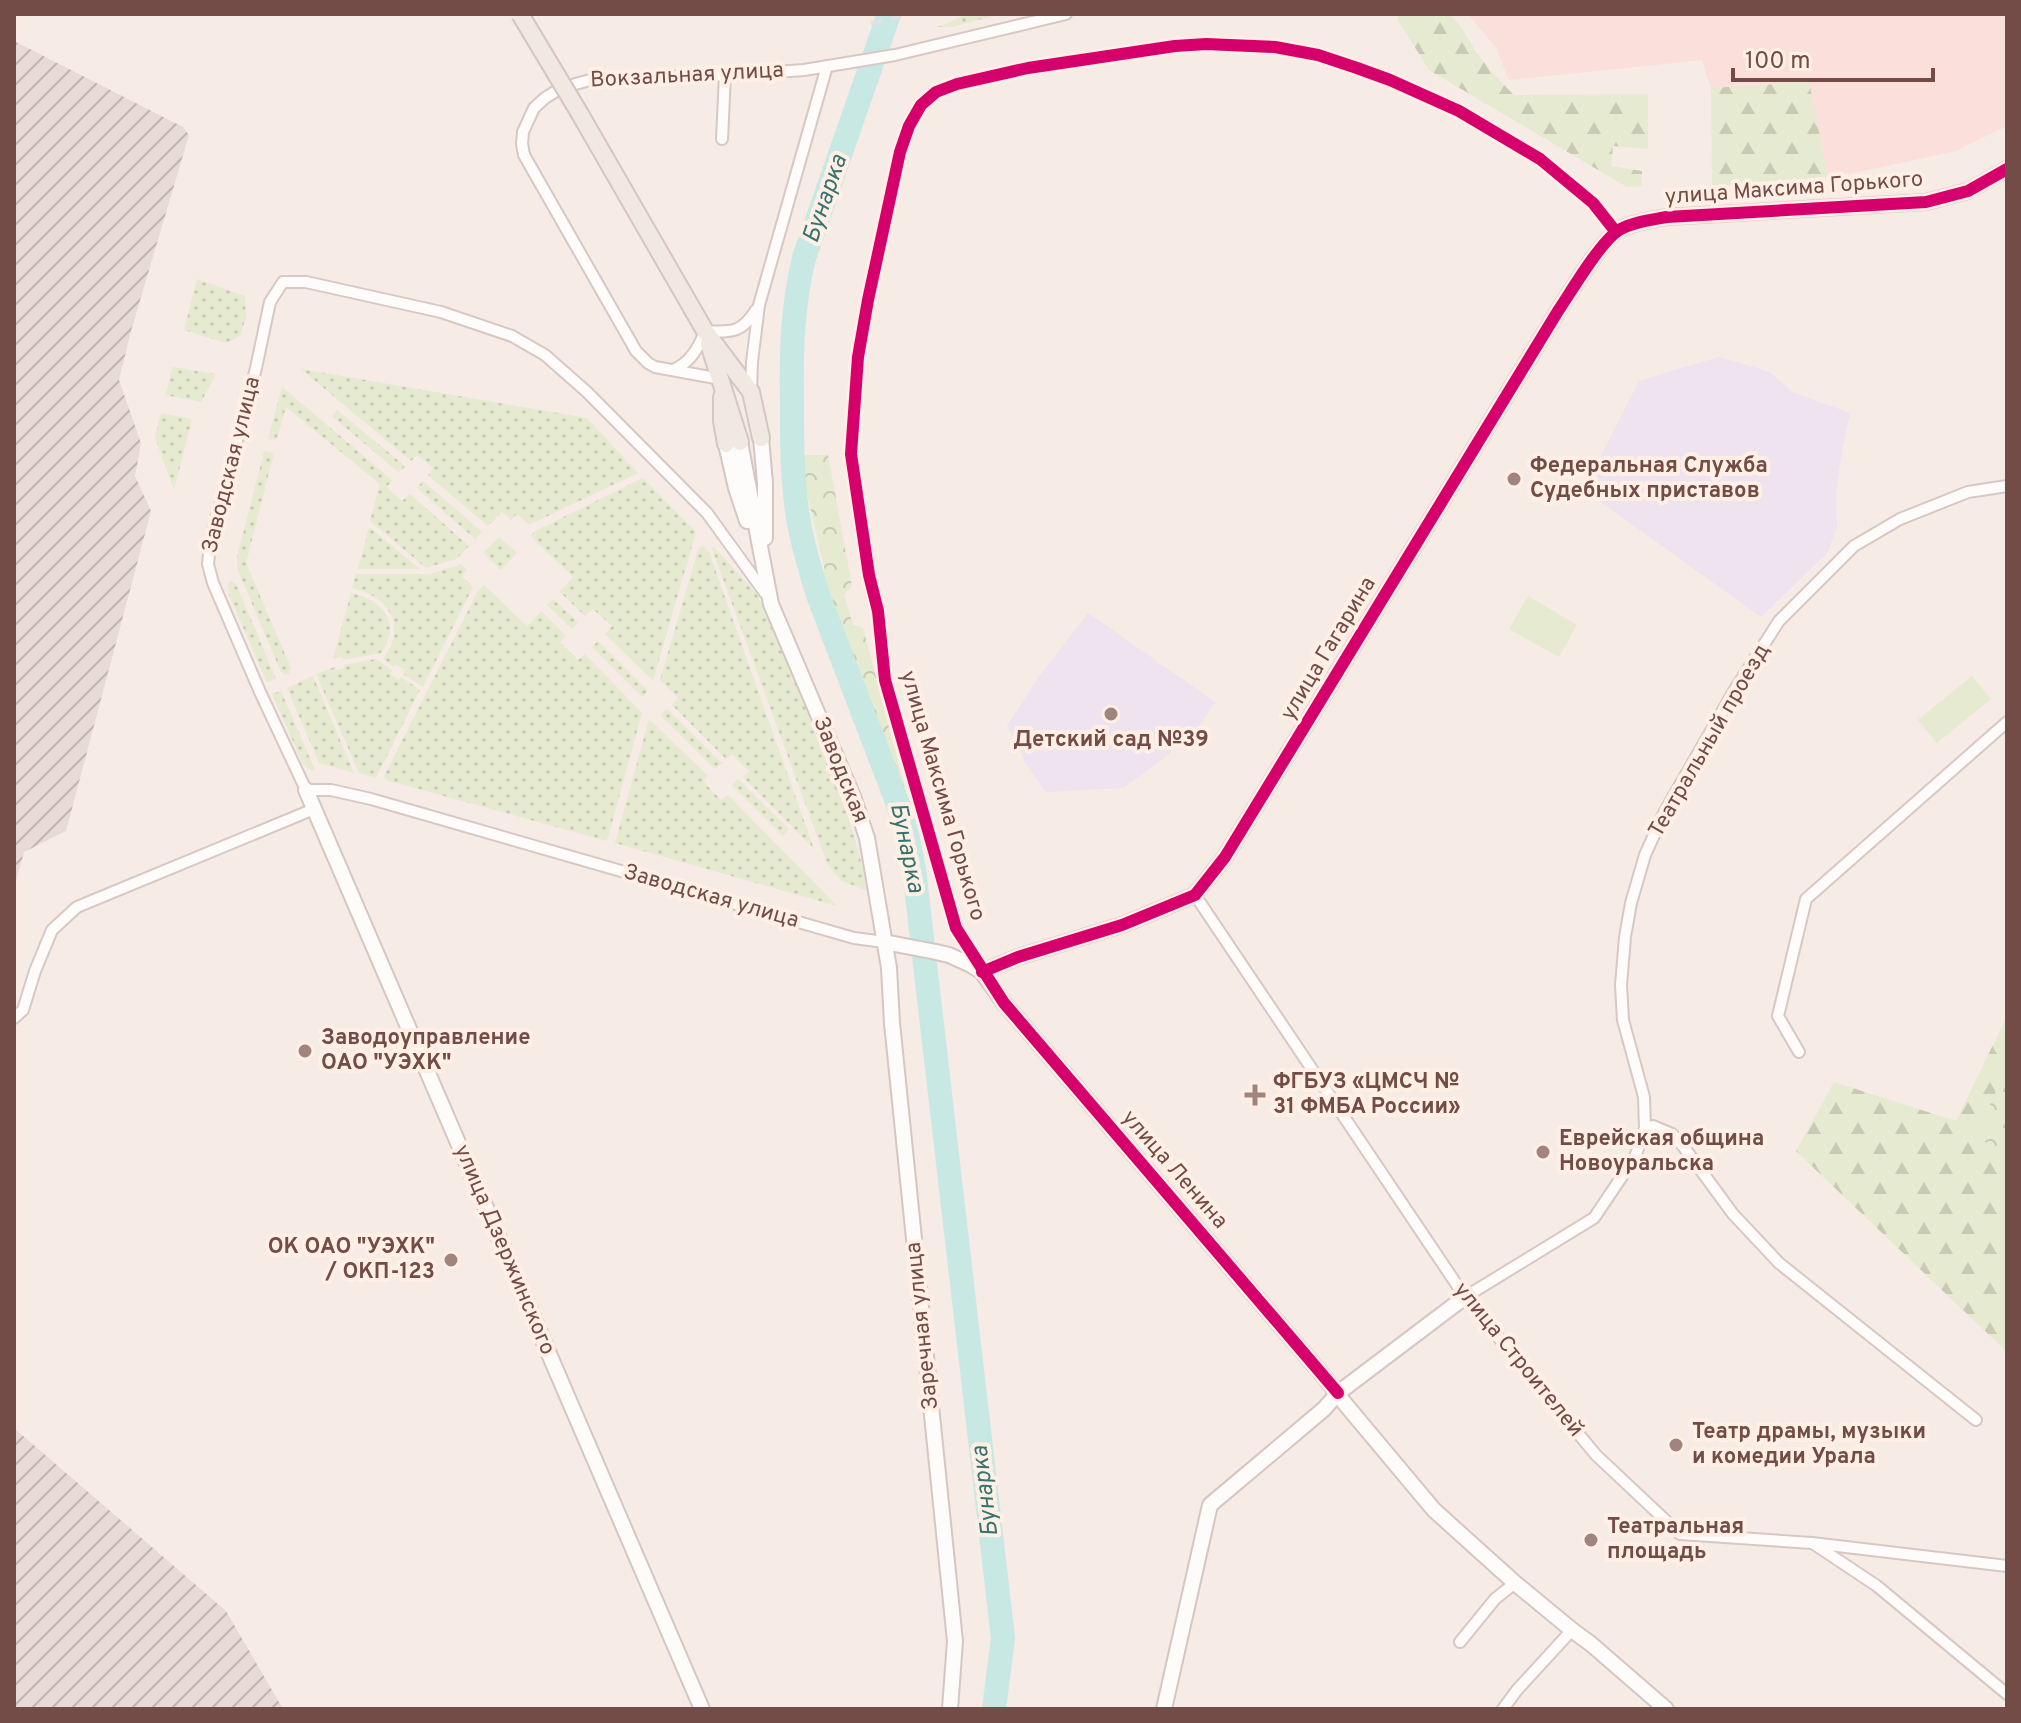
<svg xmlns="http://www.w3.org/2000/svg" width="2021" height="1723" viewBox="0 0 2021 1723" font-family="Overpass,sans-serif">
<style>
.commercial{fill:#fadfdb}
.industrial{fill:url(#industrial-furrows)}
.education{fill:#eee3ef}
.grass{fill:url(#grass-dots)}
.forest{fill:url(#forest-firs)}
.park{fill:url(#park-crowns)}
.garden{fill:#e6ead0}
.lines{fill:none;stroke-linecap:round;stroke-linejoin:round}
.river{stroke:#c8e8e3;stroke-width:24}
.street-casing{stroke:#d7c8c4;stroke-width:14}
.secondary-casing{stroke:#d6c6c2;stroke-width:18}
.primary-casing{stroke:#d5c6c3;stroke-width:20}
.street{stroke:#fefcfb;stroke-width:10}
.secondary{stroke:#fefcfb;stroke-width:14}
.primary{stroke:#f2e8e2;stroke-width:16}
.rail{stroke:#e2e0e3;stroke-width:4;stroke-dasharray:12 8;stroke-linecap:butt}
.primary-bridge-casing{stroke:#d5c6c3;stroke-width:20;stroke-linecap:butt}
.primary-bridge{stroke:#f2e8e2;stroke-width:16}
.cycleway-casing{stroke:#ffefe5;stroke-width:17}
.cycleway{stroke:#d6006c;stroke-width:12}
.poi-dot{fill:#a1847e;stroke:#ffefe5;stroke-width:3}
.labels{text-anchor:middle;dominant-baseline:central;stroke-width:8;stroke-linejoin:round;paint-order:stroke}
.street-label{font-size:22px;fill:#734c47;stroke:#ffefe5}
.poi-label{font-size:22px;font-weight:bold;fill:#734c47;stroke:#ffefe5;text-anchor:start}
.water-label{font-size:24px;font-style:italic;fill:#38726f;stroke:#ffefe5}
</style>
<defs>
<pattern id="industrial-furrows" width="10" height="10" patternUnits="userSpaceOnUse" patternTransform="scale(2)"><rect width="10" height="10" fill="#e8dbd7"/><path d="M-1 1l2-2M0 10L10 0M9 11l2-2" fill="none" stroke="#c0b4b0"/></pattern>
<pattern id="grass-dots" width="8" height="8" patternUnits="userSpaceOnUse" patternTransform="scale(2)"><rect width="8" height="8" fill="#e6ead0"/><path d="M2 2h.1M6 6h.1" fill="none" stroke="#c9cab4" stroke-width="1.8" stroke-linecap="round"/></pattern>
<pattern id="forest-firs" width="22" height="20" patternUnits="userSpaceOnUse" patternTransform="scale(2)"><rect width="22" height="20" fill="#e6ead0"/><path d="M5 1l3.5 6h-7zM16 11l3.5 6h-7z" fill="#c9cab4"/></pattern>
<pattern id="park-crowns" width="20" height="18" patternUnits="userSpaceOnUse" patternTransform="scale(2)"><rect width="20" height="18" fill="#e6ead0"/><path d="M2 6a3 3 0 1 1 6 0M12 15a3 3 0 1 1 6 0" fill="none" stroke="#c9cab4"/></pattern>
</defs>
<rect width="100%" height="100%" fill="#f6ebe5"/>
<path class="commercial" d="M1468 14H2007V126L1956 151 1863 171 1828 177 1808 82 1711 88 1702 60 1509 80 1496 48Z"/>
<g class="industrial">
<path d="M14 41 183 127 189 135 131 331 119 380 141 443 135 476 151 511 66 831 24 852 14 888Z"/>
<path d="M14 1428 226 1611 283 1709H14Z"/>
</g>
<g class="education">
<path d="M1719 357 1770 372 1792 392 1850 413 1842 449 1836 493 1837 528 1827 553 1761 617 1584 490 1639 381Z"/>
<path d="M1088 613 1215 702 1195 732 1160 761 1123 788 1046 792 1026 764 1007 726 1038 678Z"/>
</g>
<g class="grass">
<path d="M966 14H1000L952 27H936L951 22Z"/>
<path d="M197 279 245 296 246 317 240 336 226 343 184 330Z"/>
<path d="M172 367 216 374 201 402 166 395Z"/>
<path d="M301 369 587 418 638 473 529 525 517 514 511 520 502 512 488 526 428 475 433 468 417 455 411 461Z"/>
<path d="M282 387 392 480 387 487 402 501 410 494 469 546 456 559 426 568 370 521 380 484 286 407 277 438 273 440 268 439Z"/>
<path d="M337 410 405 466 399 473 332 416Z"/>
<path d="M161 413 192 419 174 490 155 437Z"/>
<path d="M266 451 274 453 246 563 291 668 289 674 285 675 281 672 237 568V557L264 452Z"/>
<path d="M643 478 696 532 653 681 605 634 612 626 593 609 585 616 560 592 573 577 530 536 535 531Z"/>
<path d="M423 481 482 532 475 539 417 488Z"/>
<path d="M369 527 420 569H358Z"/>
<path d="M499 537 517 553 501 570 483 553Z"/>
<path d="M704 546 709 552 814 849 743 777 749 771 732 754 726 759 672 705 678 698 660 680 698 550 700 547Z"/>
<path d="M714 547 756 593 775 630 849 819 866 878 867 891 840 880 827 863 712 549Z"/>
<path d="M461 564 467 570 462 576 473 587 423 687 403 674 405 670 396 664 394 667 383 659C408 627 389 596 352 588L356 574H430Z"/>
<path d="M231 581 236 584 276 679 267 682 229 595 228 585Z"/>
<path d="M484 585 527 626 541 611 566 636 560 642 578 660 585 654 642 713 607 841 386 780 384 776 478 591Z"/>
<path d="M351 593C382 600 403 623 381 653L343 660 342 657 333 659Z"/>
<path d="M553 599 578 622 572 629 547 605Z"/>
<path d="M598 641 648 691 642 697 592 647Z"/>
<path d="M376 659 392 670 390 674 398 680 401 677 420 690 376 778 359 773 316 674 335 667 336 670 344 668V665Z"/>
<path d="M313 676 354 773 319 763 287 688Z"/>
<path d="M281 691 315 770H310L303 764 272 694Z"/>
<path d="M667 709 722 763 715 769 660 715Z"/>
<path d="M649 719 708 776 703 781 721 800 728 795 837 906 615 843Z"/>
<path d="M738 779 789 829 783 836 732 785Z"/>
</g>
<g class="forest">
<path d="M1398 14H1448C1461 22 1466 37 1475 50 1486 66 1500 81 1514 95L1648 94V149L1613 146 1611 166 1642 171V186L1627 187 1429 70 1398 20Z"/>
<path d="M1809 82 1828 177 1712 186 1711 88Z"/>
<path d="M2007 1016V1352L1796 1151 1834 1082 1956 1121Z"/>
</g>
<g class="park">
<path d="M798 455H828L852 586 844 595 853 625 863 628 915 826 912 827 813 577 825 571Z"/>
<path d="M2007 1066V1162L1977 1134Z"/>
</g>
<g class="garden">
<path d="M1528 596 1577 625 1559 657 1509 629Z"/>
<path d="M1972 676 1991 699 1937 743 1918 720Z"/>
</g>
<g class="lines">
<path class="river" d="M889 14 804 258C792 307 791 355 792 406 792 445 792 484 799 523 803 547 811 571 818 595L899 807 908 839 914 869 1003 1638 994 1709"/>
<defs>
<g id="street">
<path d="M722 139 725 75"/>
<path d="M673 370C690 363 699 348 705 331 731 332 741 334 756 310"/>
<path d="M721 379 655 367 648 363 636 351 524 155 522 144 523 132 534 108 545 98 561 88 579 83 594 79 735 75 804 70 895 55 1066 14"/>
<path d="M751 390 752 362 759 305 827 66"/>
<path d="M765 593 707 513 587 392 545 355 512 336 441 312 306 282H283L270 302 256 368 210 543 208 564 213 583 260 692 306 790H331L371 799 854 938 884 942"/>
<path d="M1195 895 1465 1297 1596 1455 1680 1534 1812 1543 2007 1566"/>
<path d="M981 970 956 928 885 680 878 611 869 575 851 454 855 385 868 300 900 152 909 126 921 105 936 92 957 84 1028 68 1175 46 1206 44 1275 47 1318 55 1357 68 1390 80 1459 111 1540 159 1593 203 1616 232"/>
<path d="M14 1018 23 1010 35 971 52 930 77 907 314 809"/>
<path d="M1799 1052 1778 1016 1806 899 2007 722"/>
<path d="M1645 1128 1653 1126 1672 1134 1683 1146 1733 1214 1779 1263 1976 1420"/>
<path d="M1465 1297 1594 1218 1635 1157 1645 1128 1644 1097 1623 1020 1621 985 1625 937 1631 903 1645 855 1664 813 1734 691 1779 621 1854 546 1900 519 1968 492 2007 486"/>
<path d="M1814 1544 1877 1586 2007 1694"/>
<path d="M1460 1642 1495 1599 1515 1583"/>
<path d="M1503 1709 1517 1690 1572 1630"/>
</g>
<g id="secondary">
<path d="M761 438 765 483V538"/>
<path d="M740 442 771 604 854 799 867 838 889 968 892 1023 955 1641 950 1709"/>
<path d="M726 444 736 488 747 521"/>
<path d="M306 790 702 1709"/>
<path d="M884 942 936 952 949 955 971 965 982 972 1004 1003 1326 1379 1346 1405 1434 1510 1515 1583 1572 1630 1591 1644 1666 1709"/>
<path d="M982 972 1018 957 1122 925 1195 895 1225 857 1558 311C1571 292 1600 242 1619 230 1633 222 1651 220 1667 217L1926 202 1968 191 2007 169"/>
<path d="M1164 1709 1210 1505 1324 1409 1338 1393 1465 1297"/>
</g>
<g id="primary">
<path d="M580 114 705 331 751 392 761 438"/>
<path d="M709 344 740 442"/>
<path d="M722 397V421L726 444"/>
</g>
</defs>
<use href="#street" class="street-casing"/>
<use href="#secondary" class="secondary-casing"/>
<use href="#primary" class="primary-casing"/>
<use href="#street" class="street"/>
<use href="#secondary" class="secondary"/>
<use href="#primary" class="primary"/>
<path class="rail" d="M871 23 900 17"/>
<defs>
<path id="primary-bridge" d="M520 14 580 114"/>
</defs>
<use href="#primary-bridge" class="primary-bridge-casing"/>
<use href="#primary-bridge" class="primary-bridge"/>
<defs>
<g id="cycleway">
<path d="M982 972 1018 957 1122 925 1195 895 1225 857 1558 311C1571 292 1600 242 1619 230 1633 222 1651 220 1667 217L1926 202 1968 191 2007 169"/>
<path d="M1338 1393 1004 1003 956 928 885 680 878 611 869 575 851 454 858 357 868 300 900 152 909 126 921 105 936 92 957 84 1028 68 1175 46 1206 44 1275 47 1318 55 1357 68 1390 80 1459 111 1540 159 1593 203 1616 232"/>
</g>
</defs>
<use href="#cycleway" class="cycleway-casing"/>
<use href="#cycleway" class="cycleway"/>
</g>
<g class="poi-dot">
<circle cx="1514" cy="479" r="8"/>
<circle cx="1111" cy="714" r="8"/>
<circle cx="305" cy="1051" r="8"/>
<path d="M1251 1083h8v8h8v8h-8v8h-8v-8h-8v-8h8z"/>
<circle cx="1543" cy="1152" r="8"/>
<circle cx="451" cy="1260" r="8"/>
<circle cx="1676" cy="1445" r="8"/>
<circle cx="1591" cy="1540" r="8"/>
</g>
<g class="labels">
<g class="street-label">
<text transform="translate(687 76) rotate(-3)">Вокзальная улица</text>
<text transform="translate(1794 189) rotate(-4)">улица Максима Горького</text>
<text transform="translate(232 465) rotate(-76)">Заводская улица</text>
<text transform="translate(1329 649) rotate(-59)">улица Гагарина</text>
<text transform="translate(1710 741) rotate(-60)">Театральный проезд</text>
<text transform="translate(840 770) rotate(68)">Заводская</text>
<text transform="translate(942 796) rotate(74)">улица Максима Горького</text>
<text transform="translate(711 897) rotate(16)">Заводская улица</text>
<text transform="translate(1174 1170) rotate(49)">улица Ленина</text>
<text transform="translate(504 1250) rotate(67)">улица Дзержинского</text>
<text transform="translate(923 1326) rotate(-96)">Заречная улица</text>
<text transform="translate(1518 1360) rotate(51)">улица Строителей</text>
</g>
<g class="poi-label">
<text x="1530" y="466">Федеральная Служба<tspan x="1530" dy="25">Судебных приставов</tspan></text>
<text x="1111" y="740" text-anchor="middle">Детский сад №39</text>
<text x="321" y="1038">Заводоуправление<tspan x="321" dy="25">ОАО "УЭХК"</tspan></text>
<text x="1273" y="1082">ФГБУЗ «ЦМСЧ №<tspan x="1273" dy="25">31 ФМБА России»</tspan></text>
<text x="1559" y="1139">Еврейская община<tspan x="1559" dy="25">Новоуральска</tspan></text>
<text x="435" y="1247" text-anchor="end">ОК ОАО "УЭХК"<tspan x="435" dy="25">/ ОКП-123</tspan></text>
<text x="1692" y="1432">Театр драмы, музыки<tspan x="1692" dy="25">и комедии Урала</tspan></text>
<text x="1607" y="1527">Театральная<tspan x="1607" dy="25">площадь</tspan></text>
</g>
<g class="water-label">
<text transform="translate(826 199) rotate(-71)">Бунарка</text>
<text transform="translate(906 848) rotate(78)">Бунарка</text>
<text transform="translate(986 1491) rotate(-97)">Бунарка</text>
</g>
</g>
<rect width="2021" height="1723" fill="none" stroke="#734c47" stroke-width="32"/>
<path d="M1733 68v12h200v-12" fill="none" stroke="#734c47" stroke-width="4"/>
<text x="1745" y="68" font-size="24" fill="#734c47" stroke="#ffefe5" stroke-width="6" paint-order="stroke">100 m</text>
</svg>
